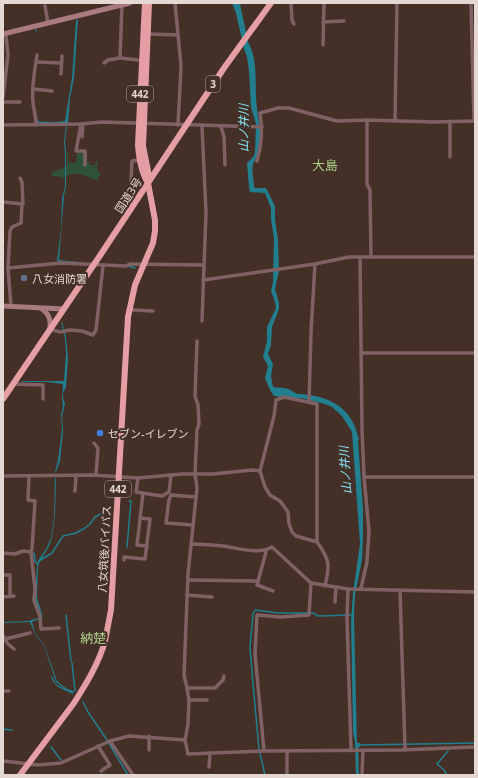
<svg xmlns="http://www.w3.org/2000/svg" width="478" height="778" viewBox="0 0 478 778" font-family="'Noto Sans','Noto Sans JP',sans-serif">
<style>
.green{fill:#2f5138}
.water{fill:#217f8f}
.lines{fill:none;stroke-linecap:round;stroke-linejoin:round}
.stream{stroke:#217f8f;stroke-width:1.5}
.street{stroke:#806265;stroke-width:3.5}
.secondary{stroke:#a97a7f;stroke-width:5}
.highway{stroke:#e69ea5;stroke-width:6}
.service-dot{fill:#5c6f8a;stroke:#443026;stroke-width:1.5}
.shop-dot{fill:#3f7fe0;stroke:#443026;stroke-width:1.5}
.labels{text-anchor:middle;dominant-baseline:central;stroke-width:4;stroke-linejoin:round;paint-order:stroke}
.shield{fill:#443026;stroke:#b5a59e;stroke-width:1}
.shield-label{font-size:10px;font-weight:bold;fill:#e5d7d1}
.street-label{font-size:11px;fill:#e5d7d1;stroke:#443026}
.poi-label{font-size:11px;fill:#e5d7d1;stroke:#443026;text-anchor:start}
.water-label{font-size:12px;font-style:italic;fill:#86e4f8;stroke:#443026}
.quarter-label{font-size:13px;fill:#aacf8a;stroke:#443026}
</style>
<rect width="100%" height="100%" fill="#443026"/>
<path class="green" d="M67 152H68L69 163H76L77 153 87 152V162H90L89 165H95L96 162 98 161 97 169 101 175 98 177V181C87 177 73 168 63 179L62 177 52 176V172L67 167Z"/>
<g class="water">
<path d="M232 3H239L240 4 248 42C259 60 254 87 257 108 258 121 262 130 260 144 259 152 256 158 253 164 251 170 254 180 254 186L255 188H266L275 206V220L278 240 279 271 275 289 279 303V309L272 327 271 345 268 354 273 364 271 376 273 387C278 388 283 387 288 389 292 390 295 394 299 394 320 395 341 402 351 419 355 425 357 433 359 439L358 440 363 509V539L362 560 355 595 354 615 357 743H360V747H358L359 775H356L355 742 353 732 351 622 353 593 360 544 352 432 342 416 332 407 325 404 301 398 298 399 274 396 270 390 265 378 268 366 263 357 267 341V327L276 308 275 302 271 291 273 282 274 238 271 220V208L265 193 250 192 249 187 247 163 254 156 255 152 256 124 251 107 249 71 247 57 244 49 236 13Z"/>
<path d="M76 20H78L74 78 70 98 68 123H56V122L65 121 72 78Z"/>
<path d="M66 126H67L65 141 66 151V187L64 195 59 260 87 263 57 261 61 230 62 198 65 187V153L64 142Z"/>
<path d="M61 322H62L66 337 68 358 66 387 63 393V398L65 404 62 416 63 431 60 461 56 472H55L58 460 62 429 61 415 63 406 62 398 63 384 47 382H21L22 381H64L66 354 65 338Z"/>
<path d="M55 478H56L55 514 52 537 49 546 38 565 37 598 43 617 32 622 35 633 44 645 57 681 67 689 74 691 73 694C63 689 55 688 51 677L52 676 56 684 65 689 56 682 44 646 35 634 30 622 3 623V622L28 621 42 617 35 599 37 565 39 559 46 549 51 538 54 517Z"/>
</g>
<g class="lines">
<g class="stream">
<path d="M36 31V30"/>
<path d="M37 119 38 122 57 123"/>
<path d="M128 266 135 268"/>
<path d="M127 547 131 501H129"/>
<path d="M34 553 35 561 38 565"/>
<path d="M39 561 52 553 63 536 76 533 85 528 90 524 95 517 110 509"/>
<path d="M66 615 71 661"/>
<path d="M72 663 75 691"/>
<path d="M83 702 88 712 107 740 128 775"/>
<path d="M3 729 12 730"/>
<path d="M360 745 475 743"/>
<path d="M51 747 61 760"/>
<path d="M265 775 259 749 253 684 250 647 253 614 255 610 278 613H313L318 616 351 615"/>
<path d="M447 775 444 770 437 764 448 751"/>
</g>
<g class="street">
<path d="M175 3 181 66 178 125"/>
<path d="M291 3 292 20 294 24"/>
<path d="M471 3 474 121"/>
<path d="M122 5 120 58 138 60"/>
<path d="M45 6 48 23"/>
<path d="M323 22 344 21"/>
<path d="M148 34 178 35"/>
<path d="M323 45 324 3"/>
<path d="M36 62 61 63"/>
<path d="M104 63 108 60 120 58"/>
<path d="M61 74 62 56"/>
<path d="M33 89 52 91"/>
<path d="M3 97 8 55 6 36"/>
<path d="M3 102H20"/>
<path d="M367 120V184L370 190 371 257"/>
<path d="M395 120 397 3"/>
<path d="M81 124 76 151H85V165"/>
<path d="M3 125 81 124 102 122 262 127"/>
<path d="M36 125C36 117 34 110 33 103 31 87 35 70 37 55"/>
<path d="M221 127 224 137 225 165"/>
<path d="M82 137 83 124"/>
<path d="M450 157V122"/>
<path d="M257 161C262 144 263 130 260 113L278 108H289L337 121 367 120 433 122 475 121"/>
<path d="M130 201 132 161 140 160"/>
<path d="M3 202 23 204 22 182 20 178"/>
<path d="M360 257 362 429 364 477 369 531 367 562 361 588"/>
<path d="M8 268 61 263 126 266 130 264 203 265"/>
<path d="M203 280 315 264 349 257H475"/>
<path d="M11 306 8 268 10 231 12 227 21 223 22 204"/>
<path d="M133 310 153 311"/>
<path d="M202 321 206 213 202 126"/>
<path d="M50 329 60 332 70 330 82 331 93 335 96 330 103 266"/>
<path d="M197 341 195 396 198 405 199 424 197 430 195 474 197 488 188 574 184 675 187 688 189 700 188 724 185 740 188 754 264 751 400 750 475 747"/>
<path d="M361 353H475"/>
<path d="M13 384 43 385V399"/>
<path d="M309 402 311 332 315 264"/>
<path d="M94 443 98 448 96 475"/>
<path d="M3 476 92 475 138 478 182 474H213L252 470 260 471"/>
<path d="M29 476 28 500 35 501 32 549 31 552"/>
<path d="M364 477H475"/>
<path d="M138 478 136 492 162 496 169 492 171 475"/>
<path d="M75 491 76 475"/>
<path d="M143 493 137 545 147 546"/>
<path d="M193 525 166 523 169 500 171 495 196 497"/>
<path d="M317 542V404L284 397 276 400 274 416 260 471 265 487 270 495 280 501 288 512 289 524 292 532 296 536 317 542C330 560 330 565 325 586"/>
<path d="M192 544C202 544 212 545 223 546 238 548 258 555 272 547L311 583 348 589 475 592"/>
<path d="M266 552 257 585 273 591"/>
<path d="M3 553 15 554 23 551 31 552 35 589 34 600 40 617 41 629 59 628"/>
<path d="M124 560V557L145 559 150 519 140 518"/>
<path d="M3 575H10V596"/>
<path d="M188 580 258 581"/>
<path d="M348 589 347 618 351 750"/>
<path d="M400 590 405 749"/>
<path d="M187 595 212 597"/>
<path d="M3 597 14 596"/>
<path d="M335 602 336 587"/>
<path d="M3 635 7 643 14 649"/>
<path d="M5 639 30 633"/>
<path d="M187 688H215L223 680 224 676"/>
<path d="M3 691H9"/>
<path d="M189 700H207"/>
<path d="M149 736V750"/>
<path d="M110 741 133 775"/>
<path d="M98 746 110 765 101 771"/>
<path d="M264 751 255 654 257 615 281 617 309 615 311 583"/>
<path d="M287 751V775"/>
<path d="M3 761 38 765 61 763 110 741 129 736 185 740"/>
<path d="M209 767 210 753"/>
<path d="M362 775 363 750"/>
</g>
<g class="secondary">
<path d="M3 34 130 3"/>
<path d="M3 306 64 309"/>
<path d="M42 309C50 314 51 321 50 329"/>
</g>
<g class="highway">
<path d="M145 3 138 145C139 158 141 172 148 183"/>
<path d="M3 399 101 254 224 68 271 3"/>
<path d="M20 775 74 703C86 684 99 663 105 641 107 631 109 620 111 610L128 317 135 285 153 243 155 231V220L148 183V171L143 146 149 3"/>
</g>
</g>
<circle class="service-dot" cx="24" cy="278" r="4"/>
<circle class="shop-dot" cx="100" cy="433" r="4"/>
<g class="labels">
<g class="shield">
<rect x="206" y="76" width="14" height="16" rx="3"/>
<rect x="127" y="86" width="26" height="16" rx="3"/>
<rect x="105" y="481" width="26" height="16" rx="3"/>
</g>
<g class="shield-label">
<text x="213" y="84">3</text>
<text x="140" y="94">442</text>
<text x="118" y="489">442</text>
</g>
<g class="street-label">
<text transform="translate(128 195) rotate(-57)">国道3号</text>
<text transform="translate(104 549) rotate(-87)">八女筑後バイパス</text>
</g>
<g class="poi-label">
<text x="32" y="278">八女消防署</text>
<text x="108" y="433">セブン-イレブン</text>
</g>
<g class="water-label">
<text transform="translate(243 128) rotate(-90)">山ノ井川</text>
<text transform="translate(345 470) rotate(-94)">山ノ井川</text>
</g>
<g class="quarter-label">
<text x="325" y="165">大島</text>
<text x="93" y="638">納楚</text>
</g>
</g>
<rect width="478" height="778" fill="none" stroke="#e5d7d1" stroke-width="8"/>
</svg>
